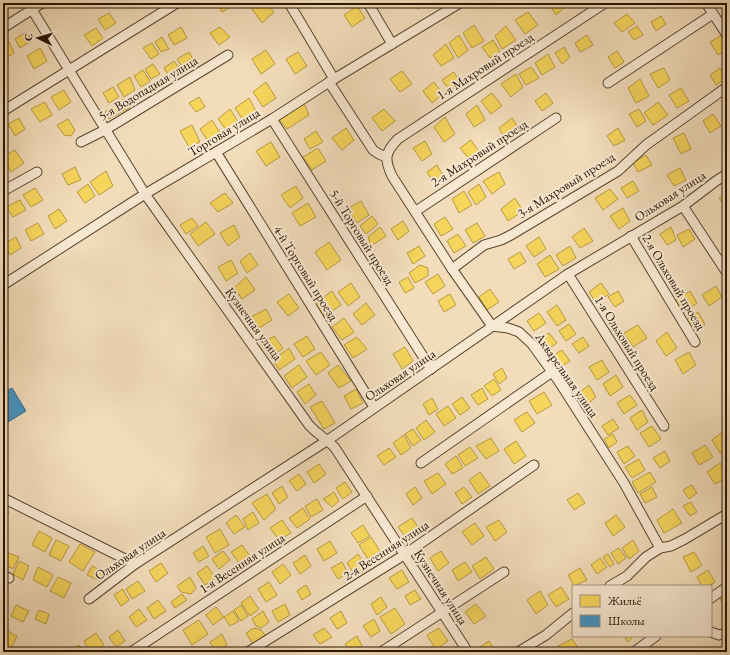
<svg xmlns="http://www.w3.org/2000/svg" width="730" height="655" viewBox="0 0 730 655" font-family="'EB Garamond',serif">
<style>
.homes{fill:#f6d55c;stroke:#b89b40}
.schools{fill:#4393c3;stroke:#3a6d88}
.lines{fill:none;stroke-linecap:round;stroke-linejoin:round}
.minor-casing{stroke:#59452e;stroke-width:11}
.minor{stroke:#f7e8d2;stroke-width:9}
.labels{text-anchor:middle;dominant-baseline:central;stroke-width:4;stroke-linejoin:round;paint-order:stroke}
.street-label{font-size:13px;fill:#261300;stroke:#f7e8d2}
</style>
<rect width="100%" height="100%" fill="#f2dcba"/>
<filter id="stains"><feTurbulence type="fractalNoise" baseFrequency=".005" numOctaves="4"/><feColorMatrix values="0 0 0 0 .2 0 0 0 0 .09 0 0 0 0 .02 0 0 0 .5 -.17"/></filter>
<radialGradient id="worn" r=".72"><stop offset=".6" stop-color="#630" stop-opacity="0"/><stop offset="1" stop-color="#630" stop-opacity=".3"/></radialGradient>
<g class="homes">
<path d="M217 3H236L222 12Z"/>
<path d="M261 3H267L274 12 262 23 252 9Z"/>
<path d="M415 3H427L418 9Z"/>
<path d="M548 3H569L556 15Z"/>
<path d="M649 3H661L653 9Z"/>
<path d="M727 3V14L722 6Z"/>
<path d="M357 6 365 18 352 27 344 15Z"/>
<path d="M528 12 538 25 525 34 515 20Z"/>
<path d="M109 13 116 23 105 30 98 19Z"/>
<path d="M627 14 635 23 622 32 614 23Z"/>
<path d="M661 16 666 24 656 31 651 22Z"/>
<path d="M474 25 484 41 472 48 463 33Z"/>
<path d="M506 26 516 40 502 49 495 36Z"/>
<path d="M637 26 643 35 634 40 628 32Z"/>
<path d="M181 27 187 38 174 45 168 35Z"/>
<path d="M220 27 230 37 219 45 210 33Z"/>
<path d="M96 28 103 38 92 46 84 35Z"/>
<path d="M26 32 32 40 20 48 15 39Z"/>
<path d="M459 35 468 50 458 58 449 43Z"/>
<path d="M587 35 593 45 580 52 575 43Z"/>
<path d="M722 35 727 42V50L718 55 710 42Z"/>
<path d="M162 37 169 49 161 52 155 42Z"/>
<path d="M493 40 500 51 490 58 482 47Z"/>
<path d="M9 42 14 53 4 59 3 45Z"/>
<path d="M152 43 159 54 151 59 143 48Z"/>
<path d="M446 44 454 58 441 66 433 55Z"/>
<path d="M564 47 570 57 562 64 555 53Z"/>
<path d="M40 48 47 61 34 69 27 56Z"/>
<path d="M266 50 275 64 261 74 252 59Z"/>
<path d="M617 51 624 62 615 68 608 57Z"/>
<path d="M189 52 195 63 184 70 177 59Z"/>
<path d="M298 52 307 66 295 74 286 59Z"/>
<path d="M548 54 555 67 542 75 535 63Z"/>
<path d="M174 61 181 71 170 78 164 68Z"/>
<path d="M153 64 160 74 151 79 145 69Z"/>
<path d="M531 67 539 78 526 85 519 74Z"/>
<path d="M664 68 670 80 658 88 650 74Z"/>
<path d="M720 68 726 78 716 85 710 75Z"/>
<path d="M143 70 150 81 141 87 134 76Z"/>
<path d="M402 71 412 84 400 92 390 79Z"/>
<path d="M454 72 460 82 450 91 442 80Z"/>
<path d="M516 74 523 87 511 97 501 84Z"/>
<path d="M130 77 135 90 124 97 117 85Z"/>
<path d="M640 79 649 96 636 103 628 88Z"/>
<path d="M266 82 276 98 263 107 253 92Z"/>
<path d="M434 82 443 94 432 103 423 91Z"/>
<path d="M113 87 119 97 109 103 103 93Z"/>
<path d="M681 88 689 101 677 108 669 95Z"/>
<path d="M64 90 71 102 59 110 51 97Z"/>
<path d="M492 93 502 106 491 114 481 101Z"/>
<path d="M546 93 553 103 542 111 535 101Z"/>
<path d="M199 97 205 107 196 112 189 103Z"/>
<path d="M249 98 257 113 243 120 235 108Z"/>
<path d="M124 99 130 107 109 119 105 112Z"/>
<path d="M45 102 52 115 40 122 31 109Z"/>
<path d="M658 102 668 115 653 125 644 113Z"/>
<path d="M304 103 309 115 287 129 279 119Z"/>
<path d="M477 105 485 120 474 127 466 114Z"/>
<path d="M230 109 239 123 227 131 218 119Z"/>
<path d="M384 109 395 121 382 131 372 118Z"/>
<path d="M639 109 646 121 637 127 629 114Z"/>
<path d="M713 114 721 126 710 133 703 121Z"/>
<path d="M445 117 455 134 444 142 434 127Z"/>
<path d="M19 118 25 129 15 136 8 124Z"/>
<path d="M512 118 519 129 505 139 499 128Z"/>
<path d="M68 119 75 130 71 136 64 135 57 125Z"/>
<path d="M212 120 220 133 208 141 200 129Z"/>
<path d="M192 125 200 142 189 147 180 131Z"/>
<path d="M346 128 354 140 342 150 332 138Z"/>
<path d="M618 128 625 140 614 146 607 136Z"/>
<path d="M316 131 323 142 310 149 304 139Z"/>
<path d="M684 133 691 149 681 154 673 138Z"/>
<path d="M471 140 480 153 470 160 460 148Z"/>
<path d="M425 141 432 154 422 161 413 148Z"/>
<path d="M271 142 280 157 266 166 256 151Z"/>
<path d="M318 148 326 161 312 170 303 157Z"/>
<path d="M15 150 24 163 11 172 3 157Z"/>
<path d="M646 155 652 165 638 172 633 163Z"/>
<path d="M437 165 444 178 434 184 427 172Z"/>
<path d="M75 167 81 180 68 185 62 174Z"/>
<path d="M680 168 686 180 674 186 667 175Z"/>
<path d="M106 171 113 186 99 195 90 182Z"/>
<path d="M499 172 505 184 492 194 483 181Z"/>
<path d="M633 181 639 191 627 198 621 188Z"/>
<path d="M88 184 95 196 85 203 77 192Z"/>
<path d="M479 184 486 197 476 205 468 192Z"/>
<path d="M296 186 303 198 290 208 281 195Z"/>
<path d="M35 188 43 200 31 207 23 195Z"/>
<path d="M610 189 618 199 603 210 595 198Z"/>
<path d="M464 191 472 205 459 213 452 199Z"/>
<path d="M225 193 233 203 218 212 210 203Z"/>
<path d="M727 193V209L719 198Z"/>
<path d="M515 198 523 211 508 221 501 209Z"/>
<path d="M20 200 26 210 13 217 6 207Z"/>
<path d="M361 201 369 215 357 223 347 209Z"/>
<path d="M308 203 316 217 300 226 292 213Z"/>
<path d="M623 208 630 221 619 229 610 216Z"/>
<path d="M59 209 67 221 55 229 48 216Z"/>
<path d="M372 216 378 224 366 234 360 226Z"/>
<path d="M445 217 453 229 441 236 434 224Z"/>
<path d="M192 218 198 226 186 234 180 225Z"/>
<path d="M403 221 409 231 398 240 391 229Z"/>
<path d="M206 222 215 234 198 246 190 234Z"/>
<path d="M38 223 44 234 31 241 25 230Z"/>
<path d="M477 223 485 236 473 243 465 230Z"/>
<path d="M234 225 240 237 228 246 220 233Z"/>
<path d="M380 227 386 236 371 246 368 237Z"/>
<path d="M671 227 676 240 667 245 660 234Z"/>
<path d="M584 228 593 241 580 248 572 237Z"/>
<path d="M689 229 695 239 683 247 677 235Z"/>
<path d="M458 234 466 246 454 253 447 241Z"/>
<path d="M16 237 21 248 10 255 4 244Z"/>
<path d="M539 237 546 249 534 257 526 246Z"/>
<path d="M329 242 341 260 327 270 315 252Z"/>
<path d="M419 246 425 256 413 264 407 253Z"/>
<path d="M570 246 576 258 563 266 556 255Z"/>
<path d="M520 252 526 262 514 269 508 259Z"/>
<path d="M250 253 258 265 247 273 240 261Z"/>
<path d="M550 255 559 269 545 277 537 264Z"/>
<path d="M231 260 238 273 226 281 218 267Z"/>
<path d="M420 265 428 268V276L415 283 409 273Z"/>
<path d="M438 274 445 286 433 294 425 282Z"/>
<path d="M246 277 255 290 242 299 234 288Z"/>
<path d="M408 277 414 288 405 293 399 282Z"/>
<path d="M351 283 360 297 348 306 338 292Z"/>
<path d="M601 283 609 294 596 303 589 292Z"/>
<path d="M716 286 722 297 709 306 702 295Z"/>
<path d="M490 289 499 302 487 310 479 297Z"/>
<path d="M332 291 341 305 324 316 315 304Z"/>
<path d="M618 291 624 301 615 307 608 297Z"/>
<path d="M690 291 697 303 683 313 675 301Z"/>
<path d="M289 294 299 308 288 316 277 302Z"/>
<path d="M450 294 456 305 444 312 438 301Z"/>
<path d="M366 303 375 315 362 325 353 314Z"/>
<path d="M557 305 566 320 557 326 547 312Z"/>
<path d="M266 309 272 320 259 328 251 317Z"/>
<path d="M698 312 705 324 695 332 686 320Z"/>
<path d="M539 313 546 323 534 331 527 321Z"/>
<path d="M344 318 354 332 342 340 332 327Z"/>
<path d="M569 324 576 334 566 341 559 331Z"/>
<path d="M638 325 647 338 633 347 624 333Z"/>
<path d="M667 332 677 348 666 356 656 341Z"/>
<path d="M549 333 557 343 547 350 539 340Z"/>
<path d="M274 336 283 348 271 358 261 344Z"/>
<path d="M307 336 315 349 303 357 294 344Z"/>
<path d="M357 337 367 349 353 358 344 345Z"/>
<path d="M583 337 589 346 579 353 572 344Z"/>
<path d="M405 347 413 361 402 369 393 354Z"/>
<path d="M289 348 295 359 279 370 273 360Z"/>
<path d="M562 350 570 361 556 370 549 358Z"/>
<path d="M321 352 330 365 316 375 306 361Z"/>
<path d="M689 352 696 365 683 374 675 360Z"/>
<path d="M602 360 609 372 597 380 589 367Z"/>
<path d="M299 365 307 377 292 388 284 376Z"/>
<path d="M338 365 351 381 339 388 328 373Z"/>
<path d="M502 368 507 378 499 384 493 374Z"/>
<path d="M616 375 623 387 610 396 603 384Z"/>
<path d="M494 379 501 390 492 396 484 386Z"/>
<path d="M309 384 316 395 305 404 297 392Z"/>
<path d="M589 385 596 397 585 406 577 394Z"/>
<path d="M482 388 488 399 478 405 471 395Z"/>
<path d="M356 389 363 403 351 409 344 396Z"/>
<path d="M544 392 552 405 537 414 529 401Z"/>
<path d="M630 395 637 405 624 414 617 403Z"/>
<path d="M462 397 470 408 460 415 452 404Z"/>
<path d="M432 398 438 409 429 415 423 404Z"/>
<path d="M322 401 335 423 324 429 310 407Z"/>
<path d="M448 406 456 418 444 426 436 414Z"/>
<path d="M642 410 648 422 637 430 630 418Z"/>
<path d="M527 412 535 423 522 432 514 420Z"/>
<path d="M613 419 619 428 608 435 602 426Z"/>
<path d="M426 420 435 432 424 440 416 428Z"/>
<path d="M652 426 661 439 649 447 640 433Z"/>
<path d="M413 429 421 440 413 446 405 434Z"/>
<path d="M724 431 727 436V448L720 453 712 440Z"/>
<path d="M613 434 617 442 609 448 604 439Z"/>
<path d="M404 435 411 448 401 455 393 443Z"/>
<path d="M491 438 499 451 486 459 476 446Z"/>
<path d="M516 441 526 456 514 464 504 449Z"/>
<path d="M705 445 713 457 699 465 692 453Z"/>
<path d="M628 446 635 456 624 464 617 452Z"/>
<path d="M470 447 478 458 465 466 458 455Z"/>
<path d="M389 448 396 457 384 465 377 456Z"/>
<path d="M665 451 670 461 660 468 653 458Z"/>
<path d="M456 456 463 468 452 474 445 464Z"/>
<path d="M639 459 645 470 632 478 625 467Z"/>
<path d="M720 463 727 475V478L715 484 707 472Z"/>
<path d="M319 464 326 474 314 483 307 472Z"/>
<path d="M480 472 490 486 478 494 469 480Z"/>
<path d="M650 472 656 482 638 493 632 482Z"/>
<path d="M438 473 446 484 432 494 424 481Z"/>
<path d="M299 474 306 484 297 491 289 481Z"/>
<path d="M345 482 352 492 343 499 336 488Z"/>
<path d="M692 485 697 493 689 499 683 490Z"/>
<path d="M282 486 288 497 279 504 272 493Z"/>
<path d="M415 487 422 498 413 505 406 494Z"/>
<path d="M464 487 472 497 462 504 455 493Z"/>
<path d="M652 487 657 497 645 503 640 494Z"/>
<path d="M334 492 339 501 332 507 323 499Z"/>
<path d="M578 493 585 503 574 510 567 500Z"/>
<path d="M267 494 276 509 264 520 252 503Z"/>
<path d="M317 499 323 510 311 517 305 506Z"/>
<path d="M691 502 697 512 690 516 683 506Z"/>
<path d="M303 508 310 519 297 528 289 518Z"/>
<path d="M3 509 9 512 4 523 3 522Z"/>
<path d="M673 509 682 523 664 533 657 520Z"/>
<path d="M253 512 259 523 248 530 243 519Z"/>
<path d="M236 515 245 527 234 534 226 523Z"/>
<path d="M616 515 625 527 613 536 605 523Z"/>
<path d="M412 518 420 530 407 539 398 527Z"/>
<path d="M282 520 291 533 279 540 270 528Z"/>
<path d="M499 520 507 532 495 541 486 527Z"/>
<path d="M475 523 484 536 472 545 462 532Z"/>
<path d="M363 525 370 536 358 543 351 533Z"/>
<path d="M220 529 229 545 215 553 206 537Z"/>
<path d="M39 531 52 538 45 552 32 545Z"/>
<path d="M371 537 380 551 368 559 359 545Z"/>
<path d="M56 540 69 546 61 561 49 555Z"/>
<path d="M633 540 639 551 629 559 622 548Z"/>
<path d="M330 541 337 553 324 561 317 549Z"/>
<path d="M80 544 95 552 83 571 69 562Z"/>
<path d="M242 545 250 556 239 563 231 552Z"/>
<path d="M203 546 209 556 199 562 193 553Z"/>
<path d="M619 548 626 558 618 564 611 553Z"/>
<path d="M223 551 230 560 219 569 212 559Z"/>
<path d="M441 551 449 563 438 571 430 558Z"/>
<path d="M6 552 19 557 13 569 3 564V558Z"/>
<path d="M694 552 702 565 691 572 683 557Z"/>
<path d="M358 554 368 569 356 577 347 563Z"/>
<path d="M608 554 614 564 610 567 603 557Z"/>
<path d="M305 555 311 566 300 574 293 563Z"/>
<path d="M486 557 494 569 480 579 472 566Z"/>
<path d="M600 558 607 567 597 574 591 565Z"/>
<path d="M19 561 29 566 23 580 13 574Z"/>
<path d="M342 562 348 573 338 579 331 568Z"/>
<path d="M465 562 472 572 458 581 452 570Z"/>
<path d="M161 563 168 573 156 582 149 571Z"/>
<path d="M283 564 291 575 280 584 272 572Z"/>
<path d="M92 566 105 572 100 581 87 575Z"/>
<path d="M207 566 216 578 205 585 197 573Z"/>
<path d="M38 567 53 575 47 587 33 580Z"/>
<path d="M580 568 587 580 574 586 568 575Z"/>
<path d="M402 570 409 582 397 589 389 578Z"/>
<path d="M708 570 715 582 709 586H702L697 577Z"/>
<path d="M58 577 71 583 64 598 50 591Z"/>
<path d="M190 577 196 588 191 594 181 592 177 586Z"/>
<path d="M138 581 145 591 132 599 126 589Z"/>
<path d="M269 582 277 595 266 602 258 589Z"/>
<path d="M306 585 311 594 302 600 297 591Z"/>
<path d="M561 587 569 599 556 607 548 595Z"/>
<path d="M123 589 129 600 121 606 114 595Z"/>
<path d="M415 590 421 599 410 605 405 596Z"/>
<path d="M540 591 548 605 536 614 527 600Z"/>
<path d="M727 593V606L725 607 719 597Z"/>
<path d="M182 594 187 600 175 608 171 602Z"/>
<path d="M250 596 259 609 250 616 241 603Z"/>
<path d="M381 597 387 607 377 615 371 604Z"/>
<path d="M158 600 166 611 154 619 147 608Z"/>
<path d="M285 604 290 615 278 622 272 611Z"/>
<path d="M476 604 486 616 474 624 465 612Z"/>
<path d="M16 605 29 611 23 622 11 616Z"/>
<path d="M241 605 248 616 241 621 234 610Z"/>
<path d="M216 607 224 617 213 625 206 615Z"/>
<path d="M395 608 405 624 391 634 380 617Z"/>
<path d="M139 609 147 620 136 627 129 617Z"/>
<path d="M39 610 49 614 46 624 35 619Z"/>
<path d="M233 611 239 621 230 626 224 617Z"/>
<path d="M263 611 269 622 261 628 256 626 252 619Z"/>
<path d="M341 611 347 623 337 629 330 618Z"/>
<path d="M374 619 380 631 371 637 363 626Z"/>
<path d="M199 620 208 634 192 645 183 630Z"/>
<path d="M254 628 261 630 265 635 253 644 246 633Z"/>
<path d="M324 628 332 637 320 644 313 635Z"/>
<path d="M439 628 448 641 436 650 427 635Z"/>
<path d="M4 629 17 636 11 648 3 644Z"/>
<path d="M118 630 125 641 116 647 109 637Z"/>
<path d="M96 633 104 645 95 652H90L84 641Z"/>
<path d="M222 634 227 645 216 652 210 642Z"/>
<path d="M357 636 363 648 357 652H351L345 644Z"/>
<path d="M624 636H634L628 642Z"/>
<path d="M572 639 579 649 574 652H561L558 646Z"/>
<path d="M489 641 496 652H478L476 650Z"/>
<path d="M79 645 84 652H69Z"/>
</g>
<path class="schools" d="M12 388 26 411 3 425V393Z"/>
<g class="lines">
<defs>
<g id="minor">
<path d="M28 3 145 194 309 425C317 434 327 439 335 448L468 652"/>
<path d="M289 3 334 79"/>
<path d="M368 3 392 44"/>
<path d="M605 3 398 139C385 152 384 159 392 176L452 269 492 326 508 328 519 332 532 344 558 380 624 483 660 548"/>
<path d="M706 3 727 35"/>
<path d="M3 28 42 3"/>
<path d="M329 82 373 150 379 154 386 157"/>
<path d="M608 83 713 14"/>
<path d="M3 111 177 3"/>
<path d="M272 119 431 369"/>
<path d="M81 142 105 130 228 55"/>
<path d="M216 152 374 407"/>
<path d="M3 191 37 172"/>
<path d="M683 206 727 273"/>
<path d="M416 211 556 118"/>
<path d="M631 236 695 342"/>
<path d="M452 269 484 245 501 240 511 235 618 171 646 145 727 87"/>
<path d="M568 274 664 426"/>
<path d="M3 285 145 194 272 119 334 79 460 3"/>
<path d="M421 463 552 372"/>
<path d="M3 498 135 564"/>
<path d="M3 575 9 578"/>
<path d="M610 586 627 576 646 557 660 548 671 546 685 539 727 514"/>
<path d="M711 598 727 587"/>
<path d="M89 599 135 564 328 440 568 274 683 206 716 181 727 174"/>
<path d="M711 632 719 635 727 633"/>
<path d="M131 652 367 496"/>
<path d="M248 652 404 555 534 465"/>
<path d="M381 652 504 572"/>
<path d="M518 652 546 635 573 613"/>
<path d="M634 652 656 636"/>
</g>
</defs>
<use href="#minor" class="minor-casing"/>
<use href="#minor" class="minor"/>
</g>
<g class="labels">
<g class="street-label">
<text transform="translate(485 66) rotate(-33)">1-я Махровый проезд</text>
<text transform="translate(148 88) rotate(-31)">5-я Водопадная улица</text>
<text transform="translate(224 132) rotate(-31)">Торговая улица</text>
<text transform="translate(479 153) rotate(-33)">2-я Махровый проезд</text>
<text transform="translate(566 185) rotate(-32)">3-я Махровый проезд</text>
<text transform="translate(670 196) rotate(-33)">Ольховая улица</text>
<text transform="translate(362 237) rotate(58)">5-й Торговый проезд</text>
<text transform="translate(306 273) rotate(58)">4-й Торговый проезд</text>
<text transform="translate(674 282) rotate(59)">2-я Ольховый проезд</text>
<text transform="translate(254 324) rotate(54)">Кузнечная улица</text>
<text transform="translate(627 343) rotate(58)">1-я Ольховый проезд</text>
<text transform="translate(400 375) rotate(-34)">Ольховая улица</text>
<text transform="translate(567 375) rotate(55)">Акварельная улица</text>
<text transform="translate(386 550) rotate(-33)">2-я Весенняя улица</text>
<text transform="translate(130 554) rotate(-34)">Ольховая улица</text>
<text transform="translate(242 563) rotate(-33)">1-я Весенняя улица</text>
<text transform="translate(441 587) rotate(57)">Кузнечная улица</text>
</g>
</g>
<rect width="730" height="655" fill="none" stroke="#f2dcba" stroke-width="16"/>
<rect x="4" y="4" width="722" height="647" fill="none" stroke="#261300" stroke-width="2"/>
<rect x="8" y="8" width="714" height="639" fill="none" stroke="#261300"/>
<rect x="572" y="585" width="140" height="52" fill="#f7e8d2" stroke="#a3937e"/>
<rect x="580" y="595" width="20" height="12" fill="#f6d55c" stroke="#a3937e"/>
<text x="608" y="605" font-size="12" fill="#261300">Жильё</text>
<rect x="580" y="615" width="20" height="12" fill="#4393c3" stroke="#a3937e"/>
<text x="608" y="625" font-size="12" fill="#261300">Школы</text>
<g transform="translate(38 38) rotate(275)" stroke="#f7e8d2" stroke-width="3" paint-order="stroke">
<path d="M0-3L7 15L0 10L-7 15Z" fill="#261300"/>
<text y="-6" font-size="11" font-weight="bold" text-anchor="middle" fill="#261300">С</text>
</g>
<rect width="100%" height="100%" filter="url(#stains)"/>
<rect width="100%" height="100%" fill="url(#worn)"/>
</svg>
